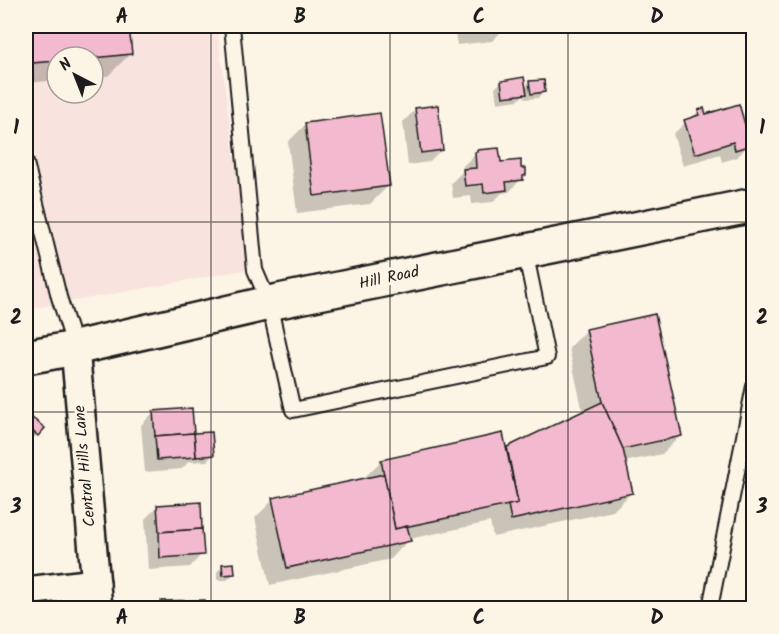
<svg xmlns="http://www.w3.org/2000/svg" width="779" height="634" viewBox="0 0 779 634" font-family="Kalam,sans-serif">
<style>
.built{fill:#f9e3de;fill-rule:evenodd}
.shadow{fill:#0003}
.building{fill:#f3bacf;stroke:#1c1c1c;stroke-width:1.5}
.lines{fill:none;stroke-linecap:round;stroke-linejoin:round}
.lane-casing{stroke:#1c1c1c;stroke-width:18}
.street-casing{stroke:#1c1c1c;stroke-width:32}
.secondary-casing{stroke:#1c1c1c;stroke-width:38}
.lane{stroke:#fcf5e5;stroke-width:14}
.street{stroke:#fcf5e5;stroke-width:27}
.secondary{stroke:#fcf5e5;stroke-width:33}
.grid{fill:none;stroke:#1c1c1c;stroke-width:1.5;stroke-opacity:0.55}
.labels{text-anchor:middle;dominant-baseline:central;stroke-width:6;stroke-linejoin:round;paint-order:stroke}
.street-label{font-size:16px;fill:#1c1c1c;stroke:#fcf5e5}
.neatline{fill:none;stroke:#1c1c1c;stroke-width:2}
.grid-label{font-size:20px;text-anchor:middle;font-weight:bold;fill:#1c1c1c}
</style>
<rect width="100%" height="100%" fill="#fcf5e5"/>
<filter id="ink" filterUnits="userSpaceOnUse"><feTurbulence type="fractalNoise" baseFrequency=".0167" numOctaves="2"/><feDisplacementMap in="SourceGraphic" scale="12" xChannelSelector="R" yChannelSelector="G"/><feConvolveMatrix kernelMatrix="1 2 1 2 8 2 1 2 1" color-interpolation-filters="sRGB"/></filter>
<g filter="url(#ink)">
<path class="built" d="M26 26H217L249 269 26 310ZM57 57H93V93H57Z"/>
<g class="shadow">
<path d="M26 26H128L130 54 108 76 93 77V57H57V80L29 83 26 86Z"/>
<path d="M454 26H507L492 41 457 45Z"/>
<path d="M501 82 524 88 530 83 544 92 538 98 525 99 524 94 519 100 497 103 495 88Z"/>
<path d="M416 109 442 149 429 162 408 165 403 122Z"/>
<path d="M698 112 705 116 750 144 737 157 722 162 720 154 683 166 673 134Z"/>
<path d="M306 124 388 186 370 204 297 213 288 142Z"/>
<path d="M478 151 500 164 520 169 525 175 509 192 502 193 493 202 472 204 471 196 453 198 451 183 463 171V166Z"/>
<path d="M587 330 680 436 662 454 624 462 631 493 613 511 493 537 490 522 409 539 391 559 270 585 255 518 273 500 363 479 381 461 502 435 505 449 583 413 569 348Z"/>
<path d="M154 412 192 435 213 455 207 461 190 462V460L182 469 145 472 141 425Z"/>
<path d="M31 419 37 435 31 441 26 436V424Z"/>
<path d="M158 506 202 554 190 567 148 570 145 519Z"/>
<path d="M223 565 234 574 227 580H217V572Z"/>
<path d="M204 601V608H156L162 603Z"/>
</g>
<g class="building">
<path d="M26 26H129L132 54 93 58 57 57V61L32 63 33 81H26Z"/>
<path d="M524 77 527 94 503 97 501 81Z"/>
<path d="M544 80 545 92 531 94 529 81Z"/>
<path d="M739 104 751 145 735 150 733 142 695 154 684 120 699 115 698 110 704 108 706 114Z"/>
<path d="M438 105 443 150 421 153 415 108Z"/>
<path d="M380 113 390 186 314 196 305 123Z"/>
<path d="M499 148 501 162 521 160V168H526V175L523 176V180L506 182 507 190 484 193 483 184 465 186 463 169 476 168 475 152H477V150Z"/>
<path d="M655 314 682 436 623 449 602 402 586 329Z"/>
<path d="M602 402 623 449 633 493 511 520 508 505 518 503 507 447Z"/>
<path d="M192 408 194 433 155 436 153 411Z"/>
<path d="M31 417 45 428 38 436 26 425Z"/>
<path d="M212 432 214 455 196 457 194 433Z"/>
<path d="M194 433 196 457 157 460 155 436Z"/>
<path d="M503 433 518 503 395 529 381 460Z"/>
<path d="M384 474 395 529 407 526 411 541 287 568 272 498Z"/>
<path d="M201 502 202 529 159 532 157 505Z"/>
<path d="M202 529 204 555 160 558 159 532Z"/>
<path d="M234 563 235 574 223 575 222 564Z"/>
<path d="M205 600 206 608H162L161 601Z"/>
</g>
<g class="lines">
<defs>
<g id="lane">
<path d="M232 26 255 270 269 303 293 410 547 357 525 251"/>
<path d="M26 163 59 297 75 348"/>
<path d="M710 608 754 386"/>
</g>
<g id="street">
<path d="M75 348 98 608"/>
<path d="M26 591 96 583"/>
</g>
<path id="secondary" d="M26 357 75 348 269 303 754 205"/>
</defs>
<use href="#lane" class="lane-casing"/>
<use href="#street" class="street-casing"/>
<use href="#secondary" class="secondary-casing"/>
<use href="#lane" class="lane"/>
<use href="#street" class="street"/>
<use href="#secondary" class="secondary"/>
</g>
</g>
<path class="grid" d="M211 26V608M390 26V608M568 26V608M26 222H754M26 412H754"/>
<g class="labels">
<g class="street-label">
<text transform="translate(389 278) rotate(-12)">Hill Road</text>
<text transform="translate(85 466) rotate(-95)">Central Hills Lane</text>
</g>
</g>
<rect width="779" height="634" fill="none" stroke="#fcf5e5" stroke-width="66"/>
<g transform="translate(75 75) rotate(318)"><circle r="28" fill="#fcf5e5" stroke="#a29e95" stroke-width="1.5"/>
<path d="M0-4.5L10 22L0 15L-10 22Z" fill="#1c1c1c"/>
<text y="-9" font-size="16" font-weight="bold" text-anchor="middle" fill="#1c1c1c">N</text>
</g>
<rect x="33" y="33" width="713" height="568" class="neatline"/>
<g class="grid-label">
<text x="122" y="23">A</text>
<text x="300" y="23">B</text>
<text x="479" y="23">C</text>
<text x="657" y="23">D</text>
<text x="16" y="134">1</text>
<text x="762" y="134">1</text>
<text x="16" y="324">2</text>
<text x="762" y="324">2</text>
<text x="16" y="513">3</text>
<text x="762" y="513">3</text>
<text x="122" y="624">A</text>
<text x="300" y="624">B</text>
<text x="479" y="624">C</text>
<text x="657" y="624">D</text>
</g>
</svg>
